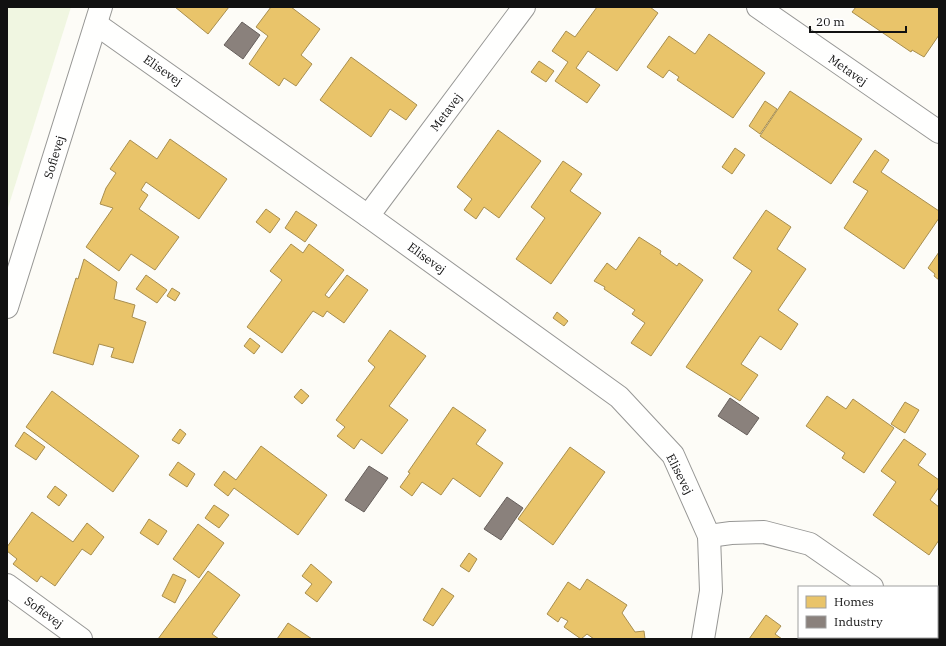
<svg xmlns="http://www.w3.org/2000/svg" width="946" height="646" viewBox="0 0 946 646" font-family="'IBM Plex Serif',serif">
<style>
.pitch{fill:#f0f6e1}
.homes{fill:#e9c46a;stroke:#a88e4f}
.industry{fill:#8a817c;stroke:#665f5c}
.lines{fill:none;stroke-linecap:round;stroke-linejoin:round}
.minor-casing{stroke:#979795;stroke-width:24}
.minor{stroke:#fffffe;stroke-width:22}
.labels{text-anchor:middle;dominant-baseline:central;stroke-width:4;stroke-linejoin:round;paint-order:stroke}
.street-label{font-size:12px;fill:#111;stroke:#fff}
</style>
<rect width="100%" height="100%" fill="#fdfcf7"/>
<path class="pitch" d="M7 7H71L7 211Z"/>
<g class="homes">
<path d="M175 7H229L208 34Z"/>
<path d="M271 7H291L320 29 301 55 312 64 296 86 284 78 279 86 249 64 268 36 256 27Z"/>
<path d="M597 7H650L658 13 617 71 588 51 576 68 600 85 587 103 555 81 568 62 552 51 566 31 575 37Z"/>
<path d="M856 7H939V35L924 57 912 50 911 52 852 12Z"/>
<path d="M709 34 765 73 733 118 677 80 679 77 669 70 663 78 647 67 669 36 695 54Z"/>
<path d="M351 57 417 105 406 120 390 109 371 137 320 100Z"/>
<path d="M539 61 554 71 546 82 531 72Z"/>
<path d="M790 91 862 139 831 184 760 136Z"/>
<path d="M765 101 777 109 760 134 749 126Z"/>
<path d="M498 130 541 161 499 218 484 207 476 219 464 210 472 199 457 187Z"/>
<path d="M170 139 227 179 199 219 146 182 141 190 148 195 139 209 179 237 155 270 131 254 119 271 86 247 113 208 100 204 106 188 116 173 110 169 130 140 157 159Z"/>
<path d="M735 148 745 155 732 174 722 167Z"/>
<path d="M875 150 889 160 881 172 939 211V218L904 269 844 228 868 191 853 182Z"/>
<path d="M563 161 582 174 570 191 601 213 551 284 516 259 545 218 531 207Z"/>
<path d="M266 209 280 219 270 233 256 222Z"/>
<path d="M766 210 791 227 777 249 806 269 778 310 798 324 781 350 760 336 741 364 758 375 740 401 686 367 752 271 733 258Z"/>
<path d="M296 211 317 225 305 242 285 228Z"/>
<path d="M639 237 661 251 660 254 677 266 679 263 703 280 651 356 631 343 645 323 632 314 635 310 604 289 605 287 594 281 607 263 616 270Z"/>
<path d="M291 244 303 253 309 244 344 270 325 295 329 298 347 275 368 290 344 323 327 311 323 317 313 311 282 353 247 327 282 280 270 271Z"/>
<path d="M939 252V280L934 276 935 274 928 268Z"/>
<path d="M84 259 117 282 114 299 135 305 132 317 146 322 133 363 111 357 114 348 99 344 93 365 53 353 76 278 78 279Z"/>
<path d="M146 275 167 290 157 303 136 289Z"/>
<path d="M172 288 180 293 175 301 167 296Z"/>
<path d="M557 312 568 321 564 326 553 318Z"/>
<path d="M390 330 426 356 389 406 408 420 382 454 361 439 354 449 337 436 345 427 336 420 375 367 368 361Z"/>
<path d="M250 338 260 346 254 354 244 346Z"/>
<path d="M301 389 309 396 302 404 294 397Z"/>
<path d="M52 391 139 456 113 492 26 427Z"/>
<path d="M827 396 846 409 853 399 894 428 864 473 842 458 845 453 806 426Z"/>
<path d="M905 402 919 410 905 433 891 424Z"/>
<path d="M453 407 486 430 476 444 503 463 480 497 453 478 441 495 422 482 412 496 400 487 410 473 408 472Z"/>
<path d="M180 429 186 434 179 444 172 440Z"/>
<path d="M24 432 45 447 36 460 15 446Z"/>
<path d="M904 439 926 454 918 465 939 480V487L930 500 939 507V540L929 555 873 515 896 482 881 471Z"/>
<path d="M261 446 327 495 298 535 234 488 228 496 214 485 224 471 236 480Z"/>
<path d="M570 447 605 472 553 545 518 519Z"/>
<path d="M178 462 195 474 187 487 169 475Z"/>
<path d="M55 486 67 495 59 506 47 497Z"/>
<path d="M214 505 229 515 219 528 205 518Z"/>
<path d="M32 512 73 542 87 523 104 537 91 555 82 549 55 586 41 576 37 582 13 564 17 559 7 551V547Z"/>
<path d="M149 519 167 531 158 545 140 533Z"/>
<path d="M198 524 224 543 199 578 173 559Z"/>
<path d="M469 553 477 559 469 572 460 566Z"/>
<path d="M311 564 332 582 317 602 305 593 312 584 302 576Z"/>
<path d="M208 571 240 595 212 634 219 639H158Z"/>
<path d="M173 574 186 580 175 603 162 596Z"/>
<path d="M587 579 627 605 622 613 635 632 644 631 645 639H594L587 634 581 639 564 627 568 621 561 617 558 622 547 614 568 582 580 590Z"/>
<path d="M442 588 454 596 433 626 423 620Z"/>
<path d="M766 615 781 626 775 634 782 639H749Z"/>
<path d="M288 623 312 639H277Z"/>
<path d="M805 637H864L863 639H804Z"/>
</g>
<g class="industry">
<path d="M242 22 260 35 243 59 224 45Z"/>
<path d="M730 398 759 418 747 435 718 416Z"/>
<path d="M369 466 388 478 364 512 345 500Z"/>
<path d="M507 497 523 508 501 540 484 529Z"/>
</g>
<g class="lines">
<defs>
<g id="minor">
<path d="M758 7 939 132"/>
<path d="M96 24 368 216 619 397 673 455 709 536 711 591 703 639"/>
<path d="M368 216 524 7"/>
<path d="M7 307 101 7"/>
<path d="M709 536 731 533 764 532 810 544 872 587"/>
<path d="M7 585 81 639"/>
<path d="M937 631 939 633"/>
</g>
</defs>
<use href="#minor" class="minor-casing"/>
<use href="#minor" class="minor"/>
</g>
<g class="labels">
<g class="street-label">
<text transform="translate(163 70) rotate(35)">Elisevej</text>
<text transform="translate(848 70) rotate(35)">Metavej</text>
<text transform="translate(446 112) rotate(-53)">Metavej</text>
<text transform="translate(54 157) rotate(-73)">Sofievej</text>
<text transform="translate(427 258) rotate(36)">Elisevej</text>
<text transform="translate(680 474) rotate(63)">Elisevej</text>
<text transform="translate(44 612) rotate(36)">Sofievej</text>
</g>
</g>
<rect width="946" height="646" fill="none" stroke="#111111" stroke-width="16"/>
<rect x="798" y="586" width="140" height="52" fill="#ffffff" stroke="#a0a0a0"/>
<rect x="806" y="596" width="20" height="12" fill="#e9c46a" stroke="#a0a0a0"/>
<text x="834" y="606" font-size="12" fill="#111111">Homes</text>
<rect x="806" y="616" width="20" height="12" fill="#8a817c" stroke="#a0a0a0"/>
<text x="834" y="626" font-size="12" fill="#111111">Industry</text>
<path d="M810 26v6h96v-6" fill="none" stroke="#111111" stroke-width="2"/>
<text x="816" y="26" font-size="12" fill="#111111" stroke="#ffffff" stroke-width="3" paint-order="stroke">20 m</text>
</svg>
